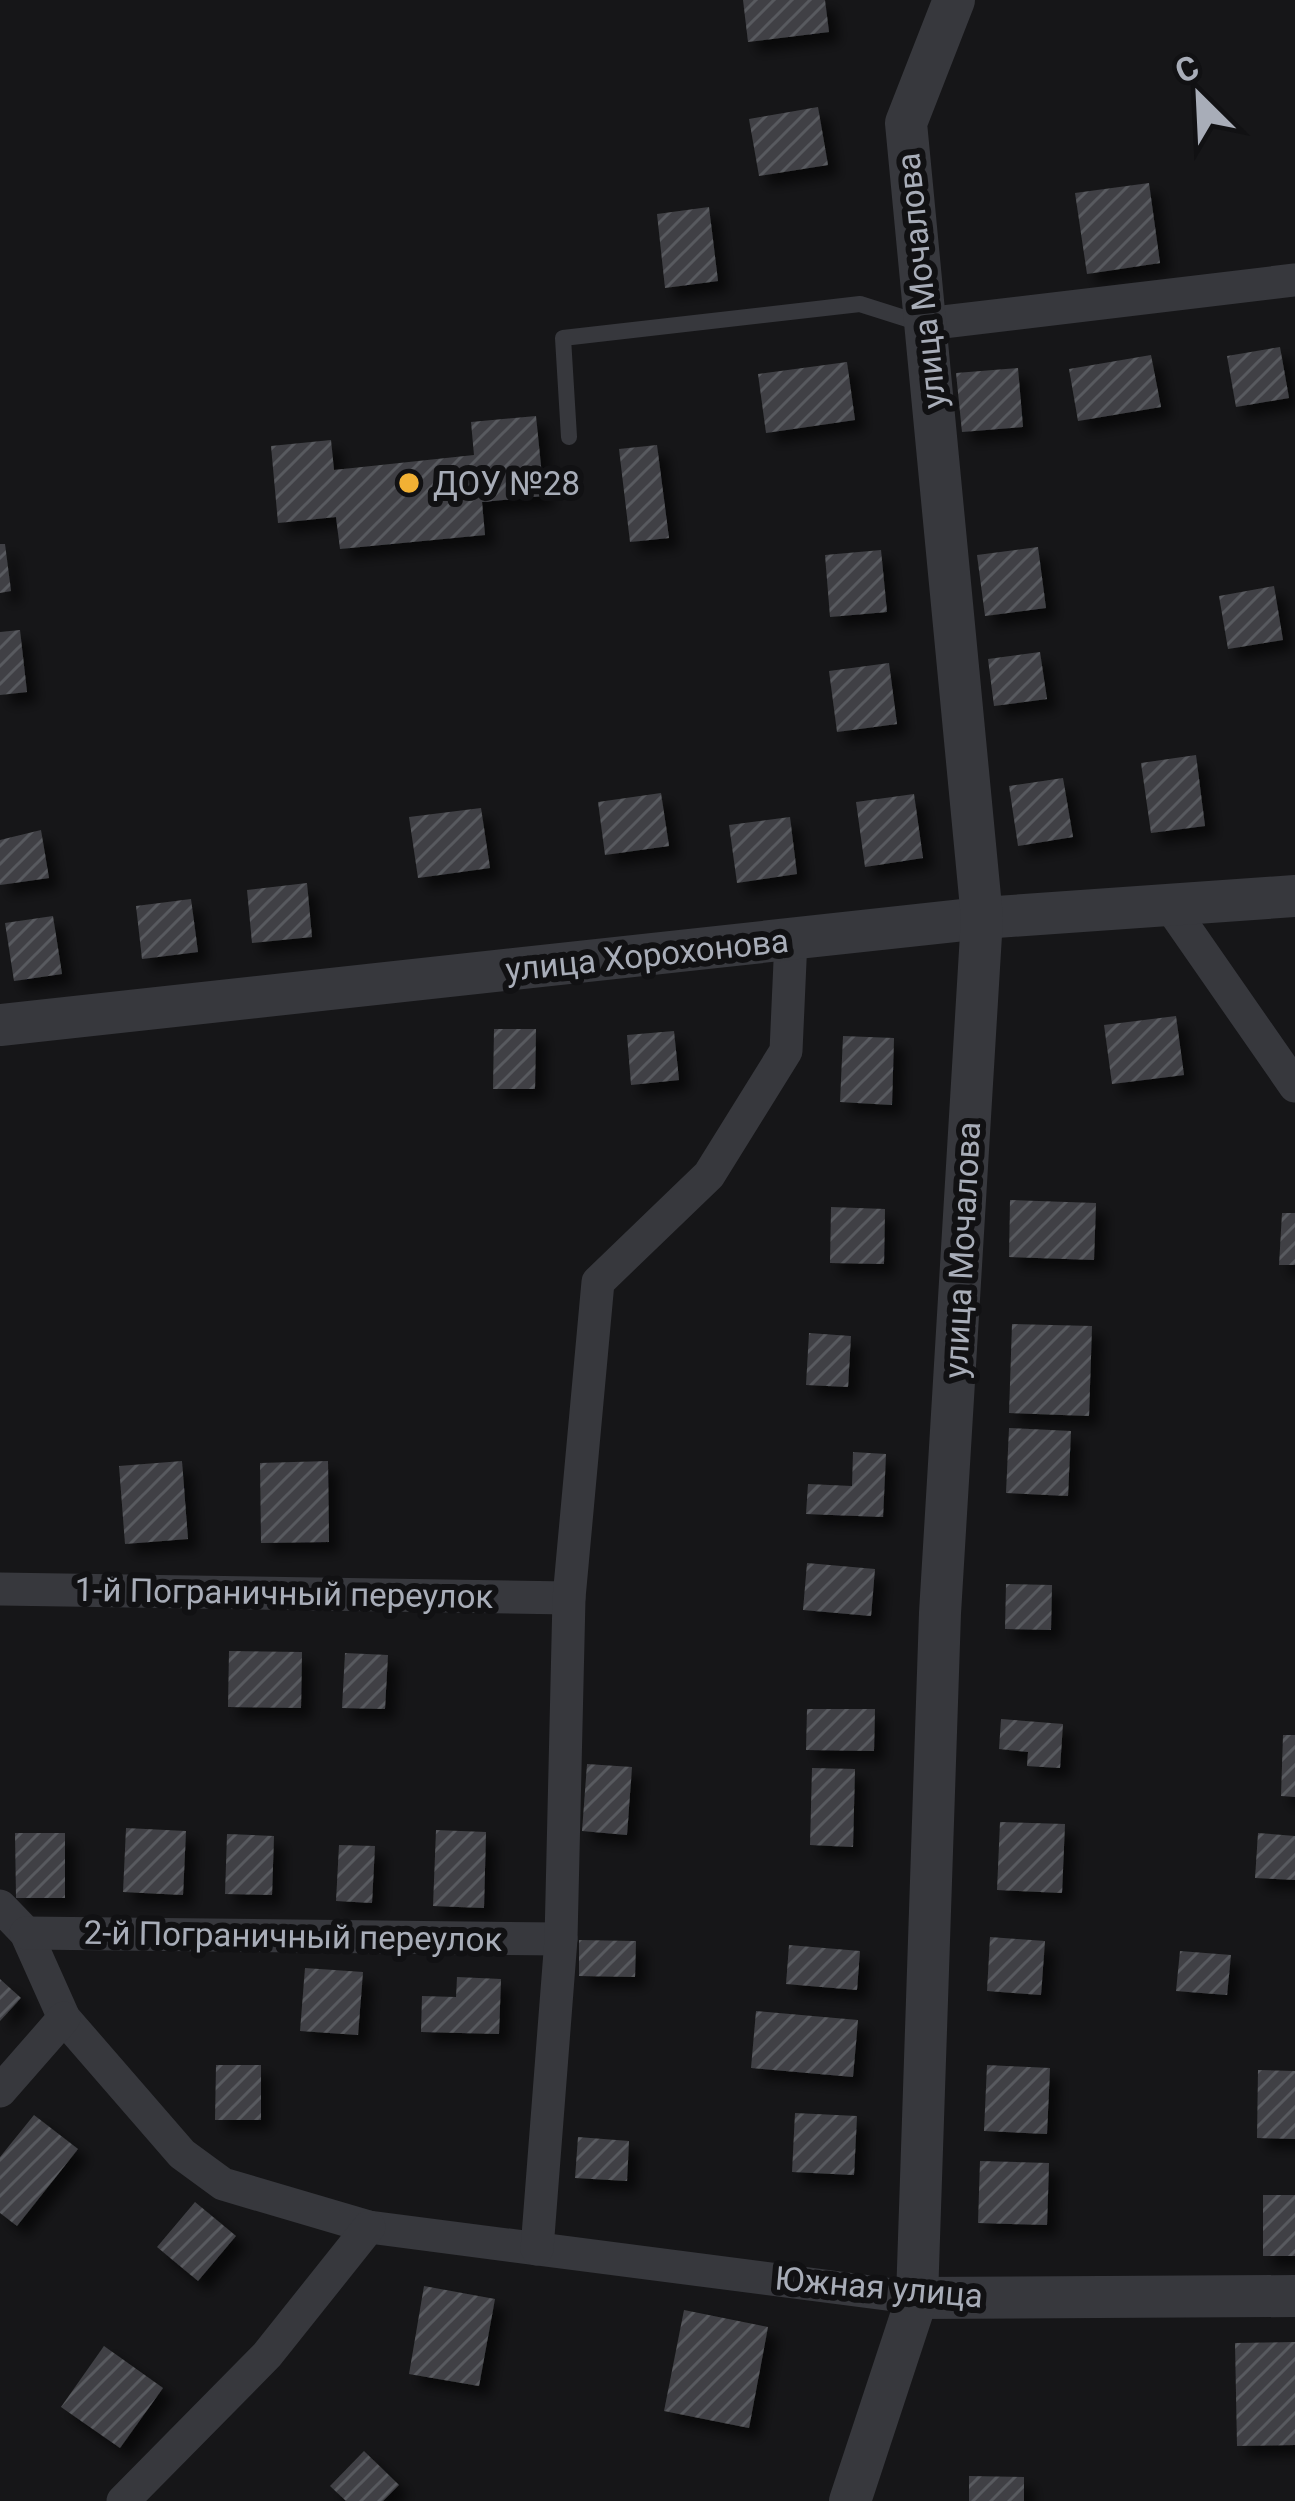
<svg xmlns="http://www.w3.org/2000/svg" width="1295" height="2501" viewBox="0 0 1295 2501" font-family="Roboto,sans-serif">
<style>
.building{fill:url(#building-hatch);filter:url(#shadow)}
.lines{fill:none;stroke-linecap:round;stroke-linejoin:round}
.service{stroke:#37383d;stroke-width:16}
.minor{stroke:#37383d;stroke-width:33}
.tertiary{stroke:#37383d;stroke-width:42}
.poi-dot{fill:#f2b134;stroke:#111113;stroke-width:4.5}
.labels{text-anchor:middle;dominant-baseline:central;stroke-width:12;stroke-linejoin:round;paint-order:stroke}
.street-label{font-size:33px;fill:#a8adb8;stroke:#111113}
.poi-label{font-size:33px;fill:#a8adb8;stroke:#111113;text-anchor:start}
</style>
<defs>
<pattern id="building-hatch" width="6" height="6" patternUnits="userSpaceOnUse" patternTransform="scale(3)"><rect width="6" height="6" fill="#404145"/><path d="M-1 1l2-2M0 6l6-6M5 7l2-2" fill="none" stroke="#595a5e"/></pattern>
<filter id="shadow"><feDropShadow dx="10" dy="10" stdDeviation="6" flood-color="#0009"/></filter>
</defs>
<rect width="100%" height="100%" fill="#161618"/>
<g class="building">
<path d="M743 0H825L829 32 748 42Z"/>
<path d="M818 107 828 165 759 176 749 119Z"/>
<path d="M1149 183 1160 263 1087 274 1075 193Z"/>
<path d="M709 207 718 281 665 288 657 214Z"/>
<path d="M1280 347 1289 398 1236 407 1227 356Z"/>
<path d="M1151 355 1161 407 1078 421 1069 369Z"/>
<path d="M847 362 855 420 766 433 758 374Z"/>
<path d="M1018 368 1023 427 962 432 956 373Z"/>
<path d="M536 416 544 496 482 502 485 535 340 549 336 517 278 523 271 446 331 440 334 470 474 455 471 422Z"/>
<path d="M657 445 669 538 630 542 619 449Z"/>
<path d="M0 544H5L11 591 0 593Z"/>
<path d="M1038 547 1046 608 985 616 977 555Z"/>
<path d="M881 550 887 612 830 617 825 555Z"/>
<path d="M1274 586 1283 640 1228 649 1219 596Z"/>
<path d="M20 630 27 692 0 695V632Z"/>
<path d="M1040 652 1047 699 994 706 988 659Z"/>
<path d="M889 663 897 724 837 732 829 671Z"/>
<path d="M1196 755 1205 826 1151 833 1141 763Z"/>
<path d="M1063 778 1073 837 1018 846 1009 786Z"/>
<path d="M661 793 669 846 605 855 598 802Z"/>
<path d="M914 794 923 858 865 867 856 802Z"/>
<path d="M481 808 490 868 418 878 409 817Z"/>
<path d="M790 817 797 874 737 883 729 825Z"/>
<path d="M41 830 49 878 0 885V840Z"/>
<path d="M307 883 312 937 252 943 247 890Z"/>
<path d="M191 899 198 952 142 959 136 906Z"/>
<path d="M53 916 62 974 14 981 5 923Z"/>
<path d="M1176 1016 1184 1075 1112 1084 1104 1025Z"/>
<path d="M494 1029H536L535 1089H493Z"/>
<path d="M674 1031 679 1080 631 1085 627 1035Z"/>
<path d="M843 1036 894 1038 892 1105 840 1102Z"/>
<path d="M1010 1200 1096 1203 1094 1260 1009 1257Z"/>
<path d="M831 1207 885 1209 884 1264 830 1263Z"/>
<path d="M1282 1213H1295V1265H1279Z"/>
<path d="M1012 1324 1092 1326 1089 1416 1009 1413Z"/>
<path d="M809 1333 851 1336 848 1387 806 1385Z"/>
<path d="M1009 1428 1071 1431 1068 1496 1006 1493Z"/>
<path d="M853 1452 886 1454 883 1517 806 1514 808 1484 852 1486Z"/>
<path d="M182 1461 188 1539 125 1544 119 1466Z"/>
<path d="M328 1461 329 1542 261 1543 260 1463Z"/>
<path d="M807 1563 875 1569 871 1616 803 1610Z"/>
<path d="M1006 1584 1052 1585 1051 1630 1005 1629Z"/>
<path d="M229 1651 302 1652 301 1708 228 1707Z"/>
<path d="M345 1653 388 1655 385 1709 342 1708Z"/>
<path d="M807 1709H875L874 1751 806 1750Z"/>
<path d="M1001 1719 1063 1724 1060 1768 1027 1766 1028 1752 999 1749Z"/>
<path d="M1283 1735H1295V1797L1281 1796Z"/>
<path d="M587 1764 632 1767 627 1835 582 1831Z"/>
<path d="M812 1768 855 1769 853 1847 810 1845Z"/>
<path d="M1000 1822 1065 1824 1062 1893 997 1890Z"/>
<path d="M126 1828 186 1831 183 1895 123 1892Z"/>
<path d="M436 1830 486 1832 484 1908 433 1906Z"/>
<path d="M15 1833H65V1898H16Z"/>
<path d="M1258 1833 1295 1836V1880L1255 1878Z"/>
<path d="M227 1834 274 1836 272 1895 225 1894Z"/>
<path d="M339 1845 375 1846 372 1903 336 1901Z"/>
<path d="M990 1937 1045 1941 1041 1995 987 1991Z"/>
<path d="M579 1940 636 1941 635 1977 579 1976Z"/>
<path d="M789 1945 860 1951 857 1990 786 1984Z"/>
<path d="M1180 1951 1231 1955 1227 1995 1176 1991Z"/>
<path d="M305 1968 363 1972 358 2035 300 2031Z"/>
<path d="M457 1977 501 1979 499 2034 421 2032 422 1996 456 1997Z"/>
<path d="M0 1979 21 1998 0 2021Z"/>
<path d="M756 2011 858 2020 853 2077 751 2068Z"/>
<path d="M216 2065H261V2120H215Z"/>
<path d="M987 2065 1050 2068 1047 2134 984 2131Z"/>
<path d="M1258 2070 1295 2071V2139L1257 2138Z"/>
<path d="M795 2113 857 2116 854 2175 792 2172Z"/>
<path d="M34 2115 78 2149 17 2226 0 2213V2157Z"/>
<path d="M578 2137 629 2141 627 2181 575 2178Z"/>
<path d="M980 2161 1049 2163 1047 2225 978 2223Z"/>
<rect x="1263" y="2195" width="32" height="61"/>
<path d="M195 2202 236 2236 198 2281 157 2247Z"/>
<path d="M424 2286 495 2299 479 2386 409 2374Z"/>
<path d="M684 2310 768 2327 749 2428 664 2411Z"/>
<path d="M1295 2342V2445L1237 2446 1235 2343Z"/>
<path d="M104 2346 163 2388 120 2448 61 2407Z"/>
<path d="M364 2451 399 2485 383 2501H346L330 2486Z"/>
<path d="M969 2476 1024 2477V2501H969Z"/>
</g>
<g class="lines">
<path class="service" d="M569 437 563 338 860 304 920 323"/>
<g class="minor">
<path d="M926 324 1295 280"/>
<path d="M1170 906 1295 1086"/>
<path d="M0 1589 569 1598"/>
<path d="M0 1906 26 1933 64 2018 182 2154 223 2184 369 2227 917 2298"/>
<path d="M26 1933 561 1939"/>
<path d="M0 2091 64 2018"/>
<path d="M537 2249 561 1939 569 1598 598 1282 709 1175 786 1051 791 939"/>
<path d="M123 2501 267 2355 369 2227"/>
</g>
<g class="tertiary">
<path d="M0 1025 982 918 1295 896"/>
<path d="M917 2298 1295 2296"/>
<path d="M850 2501 917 2298 940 1613 982 918 906 123 954 0"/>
</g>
</g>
<circle class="poi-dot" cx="409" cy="483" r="12"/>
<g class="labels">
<g class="street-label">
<text transform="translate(921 281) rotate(-96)">улица Мочалова</text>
<text transform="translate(647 955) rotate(-6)">улица Хорохонова</text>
<text transform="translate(962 1250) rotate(-87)">улица Мочалова</text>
<text transform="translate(284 1593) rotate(1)">1-й Пограничный переулок</text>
<text transform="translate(293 1936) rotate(1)">2-й Пограничный переулок</text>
<text transform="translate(879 2287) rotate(5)">Южная улица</text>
</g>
<g class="poi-label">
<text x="433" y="483">ДОУ №28</text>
</g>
</g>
<g transform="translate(1199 96) rotate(336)" stroke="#111113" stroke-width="9" paint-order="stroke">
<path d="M0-9L21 45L0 30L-21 45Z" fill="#a8adb8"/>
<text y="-18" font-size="33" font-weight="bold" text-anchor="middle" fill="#a8adb8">С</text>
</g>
</svg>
